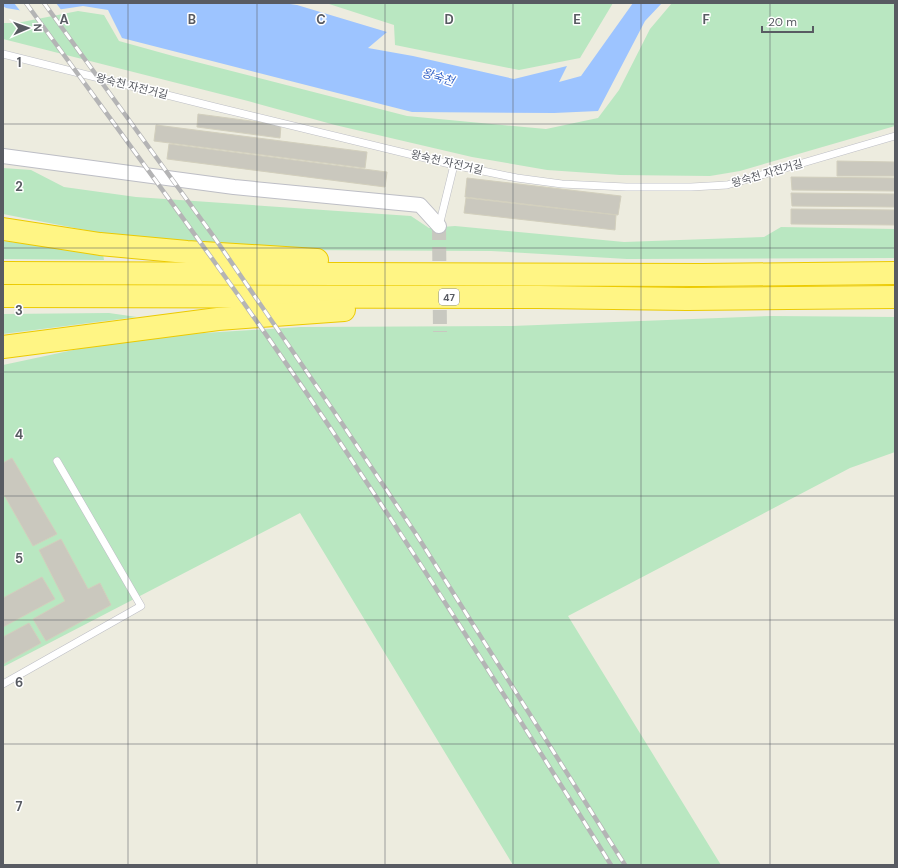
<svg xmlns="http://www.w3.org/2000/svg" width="898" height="868" viewBox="0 0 898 868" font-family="'DM Sans','Noto Sans KR',sans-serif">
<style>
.green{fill:#b9e7c1}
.water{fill:#9dc4ff}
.pier{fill:#edecdf}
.building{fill:#cac8be;stroke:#d2cfbd}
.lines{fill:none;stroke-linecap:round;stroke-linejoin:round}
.street-tunnel{stroke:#c8c8c0;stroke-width:14;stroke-dasharray:14 7;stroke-linecap:butt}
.lane-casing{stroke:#bdbec5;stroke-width:8}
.street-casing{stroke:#bdbec5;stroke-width:16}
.highway-casing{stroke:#ecca00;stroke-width:24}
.lane{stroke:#fff;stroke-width:7}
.street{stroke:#fff;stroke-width:14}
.highway{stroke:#fff584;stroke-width:22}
.rail-casing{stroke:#b4b4b5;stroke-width:4.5}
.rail{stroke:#fff;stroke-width:3;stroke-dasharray:9;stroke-linecap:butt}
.grid{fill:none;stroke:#585b62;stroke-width:1;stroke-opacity:0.55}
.labels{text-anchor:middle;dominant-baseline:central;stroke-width:3;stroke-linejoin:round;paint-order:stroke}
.shield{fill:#fff;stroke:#8a8c91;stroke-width:1}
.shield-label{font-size:10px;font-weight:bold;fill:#585b62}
.street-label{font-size:11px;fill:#585b62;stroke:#fff}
.water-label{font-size:12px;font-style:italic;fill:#3967c9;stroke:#fff}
.grid-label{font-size:13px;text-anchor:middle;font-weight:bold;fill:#585b62;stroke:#fff;stroke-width:3;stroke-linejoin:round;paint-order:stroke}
</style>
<rect width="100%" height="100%" fill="#edecdf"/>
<g class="green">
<path d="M326 3H613L580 58 519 70 395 45 394 25Z"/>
<path d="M672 3H895V126L740 171 710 176 620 175 547 170 472 157 335 125 248 101 3 39V23H17L78 11 104 15 119 41 173 56 407 116 546 129 598 118 619 90 650 29Z"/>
<path d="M3 168 31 170 64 187 136 197 411 216 429 228 455 226 624 242 764 237 781 227 895 229V258L627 259 491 251 293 250 163 240 95 232 3 214Z"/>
<path d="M3 241 103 254 104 260 3 259Z"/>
<path d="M109 313 137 317 3 334V314Z"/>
<path d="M771 316 895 317V452L850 468 568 616 721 865H513L300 513 3 667V365L92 346 171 335 301 327 512 326Z"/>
</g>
<path class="water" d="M3 3H283L297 5 387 32 368 48 413 56 514 79 567 66 559 82 581 76 633 3H662L645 21 598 111 554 113 412 112 122 38 108 10 83 6 36 13 6 8 3 6Z"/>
<path class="pier" d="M14 3H56L62 11 36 15 21 12Z"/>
<g class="building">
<path d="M198 114 281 125 280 138 197 127Z"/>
<path d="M156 125 367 152 365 168 154 141Z"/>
<path d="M169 144 387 172 385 187 167 159Z"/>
<path d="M837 161 895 162V176H837Z"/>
<path d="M791 177 895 178V191L792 190Z"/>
<path d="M467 178 621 196 618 215 465 197Z"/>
<path d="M791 193 895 194V207L792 206Z"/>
<path d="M466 198 616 215 615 230 464 213Z"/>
<path d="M791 209 895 210V225L791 224Z"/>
<path d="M12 458 57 534 33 546 3 493V463Z"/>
<path d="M61 539 88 589 100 583 111 605 46 641 33 619 65 601 39 550Z"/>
<path d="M42 577 55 599 3 627V598Z"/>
<path d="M29 623 41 643 3 664V637Z"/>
</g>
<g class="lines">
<path class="street-tunnel" d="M439 226 440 332"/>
<defs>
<g id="lane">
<path d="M3 54 215 107 454 165 517 178 562 184 626 187H691L727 185 895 136"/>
<path d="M439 226 454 165"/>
<path d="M3 684 141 606 57 461"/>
</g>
<path id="street" d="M3 156 234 187 420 205 439 226"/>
<g id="highway">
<path d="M3 229 100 244 187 252 317 260"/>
<path d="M3 273 702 275 895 273"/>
<path d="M3 296 539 297 687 299 895 297"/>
<path d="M3 347 218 319 344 310"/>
</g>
</defs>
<use href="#lane" class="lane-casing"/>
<use href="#street" class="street-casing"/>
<use href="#highway" class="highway-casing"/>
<use href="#lane" class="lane"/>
<use href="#street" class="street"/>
<use href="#highway" class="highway"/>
<defs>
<g id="rail">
<path d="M26 3C138 157 252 309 357 468 433 581 505 697 578 812L611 865"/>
<path d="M44 3 214 237 333 410 416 534 625 865"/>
</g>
</defs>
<use href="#rail" class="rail-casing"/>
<use href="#rail" class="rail"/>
</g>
<path class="grid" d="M128 3V865M257 3V865M385 3V865M513 3V865M641 3V865M770 3V865M3 124H895M3 248H895M3 372H895M3 496H895M3 620H895M3 744H895"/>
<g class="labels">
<rect class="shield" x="439" y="289" width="20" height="16" rx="3"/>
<g class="shield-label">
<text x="449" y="297">47</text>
</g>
<g class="street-label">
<text transform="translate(132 86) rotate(14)">왕숙천 자전거길</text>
<text transform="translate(447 162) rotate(13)">왕숙천 자전거길</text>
<text transform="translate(767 173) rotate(-16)">왕숙천 자전거길</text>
</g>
<g class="water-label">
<text transform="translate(438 77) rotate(17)">왕숙천</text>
</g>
</g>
<g class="grid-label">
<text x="64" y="24">A</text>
<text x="192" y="24">B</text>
<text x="321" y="24">C</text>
<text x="449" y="24">D</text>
<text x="577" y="24">E</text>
<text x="706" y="24">F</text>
<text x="19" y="67">1</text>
<text x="19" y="191">2</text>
<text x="19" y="315">3</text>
<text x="19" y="439">4</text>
<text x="19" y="563">5</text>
<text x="19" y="687">6</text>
<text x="19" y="811">7</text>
</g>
<rect width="898" height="868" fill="none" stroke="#585b62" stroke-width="8"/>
<g transform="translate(28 28) rotate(88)" stroke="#ffffff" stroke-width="3" paint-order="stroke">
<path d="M0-3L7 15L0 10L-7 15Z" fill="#585b62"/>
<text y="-6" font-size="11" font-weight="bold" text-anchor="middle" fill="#585b62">N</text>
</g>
<path d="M762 26v6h51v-6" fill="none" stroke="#585b62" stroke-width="2"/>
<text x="768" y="26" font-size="12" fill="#585b62" stroke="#ffffff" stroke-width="3" paint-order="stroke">20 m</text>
</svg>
